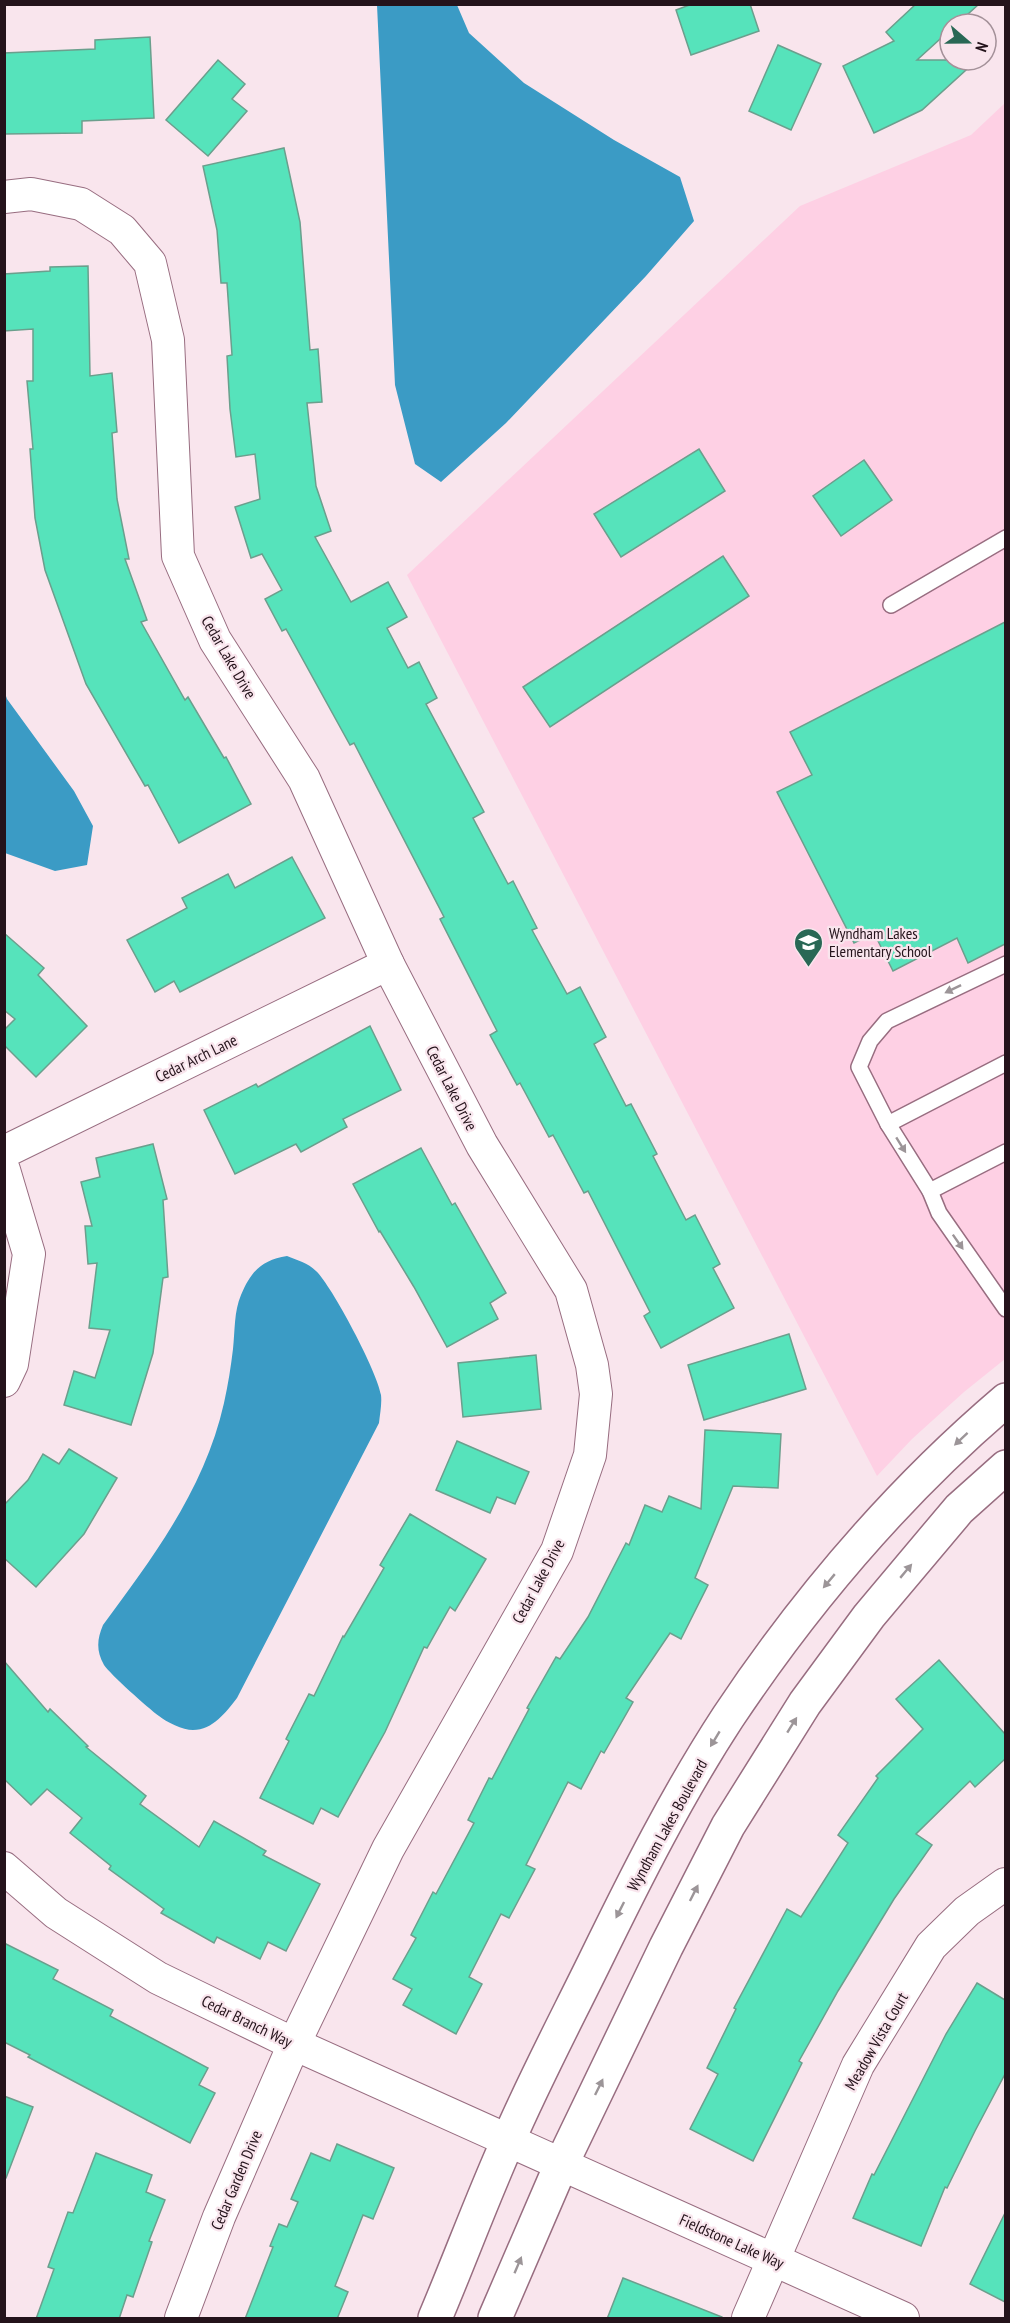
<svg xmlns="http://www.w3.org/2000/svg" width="1010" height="2323" viewBox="0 0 1010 2323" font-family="'PT Sans Narrow',sans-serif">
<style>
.built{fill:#fed0e4}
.water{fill:#3b9bc5}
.building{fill:#56e3bb;stroke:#6b9f8d;stroke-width:1.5}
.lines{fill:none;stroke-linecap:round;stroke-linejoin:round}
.service-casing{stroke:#986d80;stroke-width:18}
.minor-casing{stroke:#986d80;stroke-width:34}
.tertiary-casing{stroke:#986d80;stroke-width:36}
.service{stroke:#fff;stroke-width:15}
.minor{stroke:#fff;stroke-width:32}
.tertiary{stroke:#fff;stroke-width:33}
.oneway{fill:#9c9598}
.labels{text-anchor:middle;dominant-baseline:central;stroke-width:4.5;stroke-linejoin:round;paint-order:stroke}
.street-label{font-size:16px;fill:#24131b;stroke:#f9e5ed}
.poi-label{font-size:16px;fill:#24131b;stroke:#f9e5ed;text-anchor:start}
</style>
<rect width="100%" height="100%" fill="#f9e5ed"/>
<path class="built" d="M1005 103V1359L964 1392 912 1439 877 1476 407 575 800 206 971 135Z"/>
<g class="water">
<path d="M377 5H457L469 33 524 83 614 140 680 177 694 221 646 276 506 423 441 482 415 464 395 385Z"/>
<path d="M4 690 7 699 74 791 93 826 87 865 55 871 5 853Z"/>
<path d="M287 1256C297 1260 308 1263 316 1271 332 1286 378 1373 381 1395 382 1404 380 1413 379 1423L237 1698C226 1712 213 1730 193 1730 183 1730 166 1722 159 1716 148 1708 110 1674 104 1665 96 1651 97 1639 103 1625 154 1556 205 1488 224 1403 228 1385 231 1366 233 1349 235 1331 234 1311 241 1295 251 1271 262 1260 287 1256Z"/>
</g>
<g class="building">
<path d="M692 4H750L759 31 691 55 676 10Z"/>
<path d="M916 4H979L957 24H950V30L917 60H977L922 110 874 133 843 66 894 41 886 32Z"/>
<path d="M150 37 154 118 82 121V133L4 134V53L95 49V40Z"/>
<path d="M778 45 821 64 791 130 749 111Z"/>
<path d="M218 60 245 84 232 99 247 111 208 156 166 120Z"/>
<path d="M284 148 300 222 310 350 318 349 322 402 307 403 316 486 331 531 315 537 351 602 388 582 407 617 387 628 408 668 419 662 437 698 426 704 484 812 473 818 508 884 513 881 537 928 532 930 567 994 580 987 606 1037 594 1044 626 1106 631 1104 657 1154 653 1156 686 1220 695 1215 720 1264 713 1268 734 1308 661 1348 644 1316 650 1312 588 1191 584 1193 553 1135 549 1137 520 1083 517 1085 490 1035 497 1031 440 919 444 917 354 743 350 745 286 629 282 631 265 599 282 590 262 554 251 558 235 507 260 499 255 454 236 457 230 409 227 356 232 355 227 283H221L217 230 203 166Z"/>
<path d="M88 266 90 376 112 373 117 432 112 433 117 499 129 559H125L147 620 141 622 185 700 188 697 224 758 226 757 251 804 179 843 148 785 145 786 86 684 45 570 35 518 30 449H33L27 381H33V329L4 331V274L50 271V267Z"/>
<path d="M699 449 725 491 621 557 594 514Z"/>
<path d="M864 460 892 500 841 536 813 496Z"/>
<path d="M723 556 749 596 550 727 523 687Z"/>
<path d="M1005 622V944L968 963 957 938 893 971 874 933 854 943 777 792 812 775 790 732Z"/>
<path d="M292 857 325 918 180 992 174 981 155 992 127 940 187 908 182 898 228 874 235 888Z"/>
<path d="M4 933 44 968 38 975 87 1026 36 1077 4 1045V1030L15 1019 4 1010Z"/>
<path d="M370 1026 401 1090 343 1119 347 1127 301 1152 296 1144 235 1174 204 1110 256 1084 258 1087Z"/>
<path d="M153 1144 167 1199 163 1200 168 1277 163 1278 153 1353 131 1425 64 1405 74 1371 95 1378 110 1330 89 1328 97 1263 88 1264 85 1226H92L81 1182 100 1177 96 1158Z"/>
<path d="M421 1148 452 1205 455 1203 506 1293 490 1303 498 1319 447 1347 414 1287 380 1231 379 1232 353 1184Z"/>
<path d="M789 1334 806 1389 704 1420 688 1365Z"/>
<path d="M536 1355 541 1409 463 1417 458 1363Z"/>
<path d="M705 1430 781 1434 778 1488 733 1486 695 1578 708 1585 681 1639 670 1633 626 1698 633 1702 604 1753 601 1751 581 1789 568 1782 526 1865 535 1869 509 1918 501 1914 469 1977 482 1984 456 2034 403 2005 412 1989 393 1979 416 1938 411 1935 433 1892 436 1894 474 1823 468 1820 489 1778 492 1779 529 1709 527 1708 556 1657 560 1659 588 1617 626 1543 629 1545 645 1505 662 1512 669 1496 701 1509Z"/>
<path d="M457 1441 529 1472 515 1504 497 1497 490 1513 436 1490Z"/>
<path d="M69 1449 117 1478 84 1534 36 1587 4 1558V1505L28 1480 43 1454 59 1464Z"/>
<path d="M410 1514 486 1559 455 1611 450 1607 427 1648 424 1647 385 1732 338 1817 321 1808 313 1824 260 1798 289 1741 286 1739 309 1694 314 1696 343 1636 344 1637 384 1568 380 1565Z"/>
<path d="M939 1660 1005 1734V1759L975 1787 970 1781 916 1834 932 1845 894 1899 838 1991 799 2061 802 2063 753 2161 690 2129 718 2074 707 2068 736 2009 734 2008 787 1909 801 1917 848 1843 838 1835 878 1778 876 1776 923 1729 896 1699Z"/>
<path d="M4 1661 48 1712 50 1709 88 1746 86 1747 146 1796 140 1804 199 1847 214 1821 266 1851 263 1855 320 1884 286 1951 268 1942 260 1959 217 1937 214 1943 161 1913 164 1909 109 1869 111 1866 70 1833 82 1818 47 1789 31 1805 4 1779Z"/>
<path d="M4 1943 58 1970 53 1979 113 2010 110 2016 208 2068 199 2085 215 2093 190 2143 28 2057 30 2055 4 2042Z"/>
<path d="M977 1983 1005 2000V2074L975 2131 947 2188 945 2187 921 2246 853 2218 872 2174 874 2175 946 2034Z"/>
<path d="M4 2096 33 2107 6 2178H4Z"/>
<path d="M337 2144 394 2168 373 2219 363 2215 335 2286 348 2292 337 2319H245L273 2247 270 2246 279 2224 287 2227 298 2202 291 2199 311 2153 330 2161Z"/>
<path d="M96 2153 152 2175 146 2192 165 2200 149 2241 152 2242 133 2297 127 2295 119 2319H36L54 2269 48 2267 68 2212 73 2213Z"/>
<path d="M1005 2213V2302L970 2284Z"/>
<path d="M623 2278 722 2317V2319H607Z"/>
</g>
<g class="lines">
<defs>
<g id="service">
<path d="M891 605 1006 538"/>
<path d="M1006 964 887 1021 870 1041 859 1067 888 1124 930 1191 939 1213 1006 1309"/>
<path d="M888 1124 1006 1063"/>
<path d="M930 1191 1006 1152"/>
</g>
<g id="minor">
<path d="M4 197 31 194 81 204 122 230 150 263 168 340 178 556 215 640 304 779 388 964 482 1145 571 1290 592 1365 596 1394 590 1455 557 1551 388 1849 294 2044 219 2217 181 2318"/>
<path d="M4 1152 388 964"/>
<path d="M4 1170 29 1254 12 1364 4 1381"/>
<path d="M4 1868 56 1913 158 1978 294 2044 903 2318"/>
<path d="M748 2318 858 2065 931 1946 967 1911 1005 1884"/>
</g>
<g id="tertiary">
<path d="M435 2318C460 2259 482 2199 508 2141 534 2081 565 2022 594 1963 635 1879 677 1795 728 1717 806 1600 898 1492 1006 1400"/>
<path d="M495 2318 561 2165 666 1947 728 1826 805 1703 869 1616 959 1509 1006 1467"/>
</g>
</defs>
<use href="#service" class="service-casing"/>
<use href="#minor" class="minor-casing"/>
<use href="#tertiary" class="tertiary-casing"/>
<use href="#service" class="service"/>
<use href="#minor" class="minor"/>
<use href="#tertiary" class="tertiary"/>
</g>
<defs><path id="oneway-solid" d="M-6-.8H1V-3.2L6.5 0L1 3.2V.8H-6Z" transform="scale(1.5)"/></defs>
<g class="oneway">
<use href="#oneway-solid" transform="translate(953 989) rotate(154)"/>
<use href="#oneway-solid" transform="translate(901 1145) rotate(58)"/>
<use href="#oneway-solid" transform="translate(958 1242) rotate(55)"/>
<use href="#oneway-solid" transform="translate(961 1439) rotate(137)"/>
<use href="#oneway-solid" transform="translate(906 1571) rotate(-50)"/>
<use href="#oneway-solid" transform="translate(829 1581) rotate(130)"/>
<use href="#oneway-solid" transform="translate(792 1725) rotate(-58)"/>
<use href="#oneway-solid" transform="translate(715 1739) rotate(121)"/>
<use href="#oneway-solid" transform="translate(694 1893) rotate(-63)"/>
<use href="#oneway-solid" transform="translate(620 1910) rotate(117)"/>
<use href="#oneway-solid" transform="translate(599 2087) rotate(-64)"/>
<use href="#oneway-solid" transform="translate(518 2265) rotate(-67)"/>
</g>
<defs>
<symbol id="school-pin" viewBox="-11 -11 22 30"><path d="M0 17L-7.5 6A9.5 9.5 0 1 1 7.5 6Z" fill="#296855" stroke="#f9e5ed"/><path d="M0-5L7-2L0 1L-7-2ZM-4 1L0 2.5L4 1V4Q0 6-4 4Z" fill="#fff"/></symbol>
</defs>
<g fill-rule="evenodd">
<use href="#school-pin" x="792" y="926" width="33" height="45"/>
</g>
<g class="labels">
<g class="street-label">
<text transform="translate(229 657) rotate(60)">Cedar Lake Drive</text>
<text transform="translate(196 1058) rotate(-26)">Cedar Arch Lane</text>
<text transform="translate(452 1088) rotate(63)">Cedar Lake Drive</text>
<text transform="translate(538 1581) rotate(-62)">Cedar Lake Drive</text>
<text transform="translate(667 1825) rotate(-61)">Wyndham Lakes Boulevard</text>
<text transform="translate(247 2021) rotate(26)">Cedar Branch Way</text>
<text transform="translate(876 2041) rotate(-60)">Meadow Vista Court</text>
<text transform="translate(236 2180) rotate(-67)">Cedar Garden Drive</text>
<text transform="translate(732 2241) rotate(24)">Fieldstone Lake Way</text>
</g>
<g class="poi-label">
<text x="829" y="933">Wyndham Lakes<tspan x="829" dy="18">Elementary School</tspan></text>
</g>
</g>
<rect width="1010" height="2323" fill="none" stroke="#24131b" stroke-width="12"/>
<g transform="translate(968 42) rotate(110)"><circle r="28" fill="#f9e5ed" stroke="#a49199" stroke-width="1.5"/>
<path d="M0-4.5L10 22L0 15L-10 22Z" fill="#296855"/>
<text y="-9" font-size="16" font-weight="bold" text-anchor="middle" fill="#24131b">N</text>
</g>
</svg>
